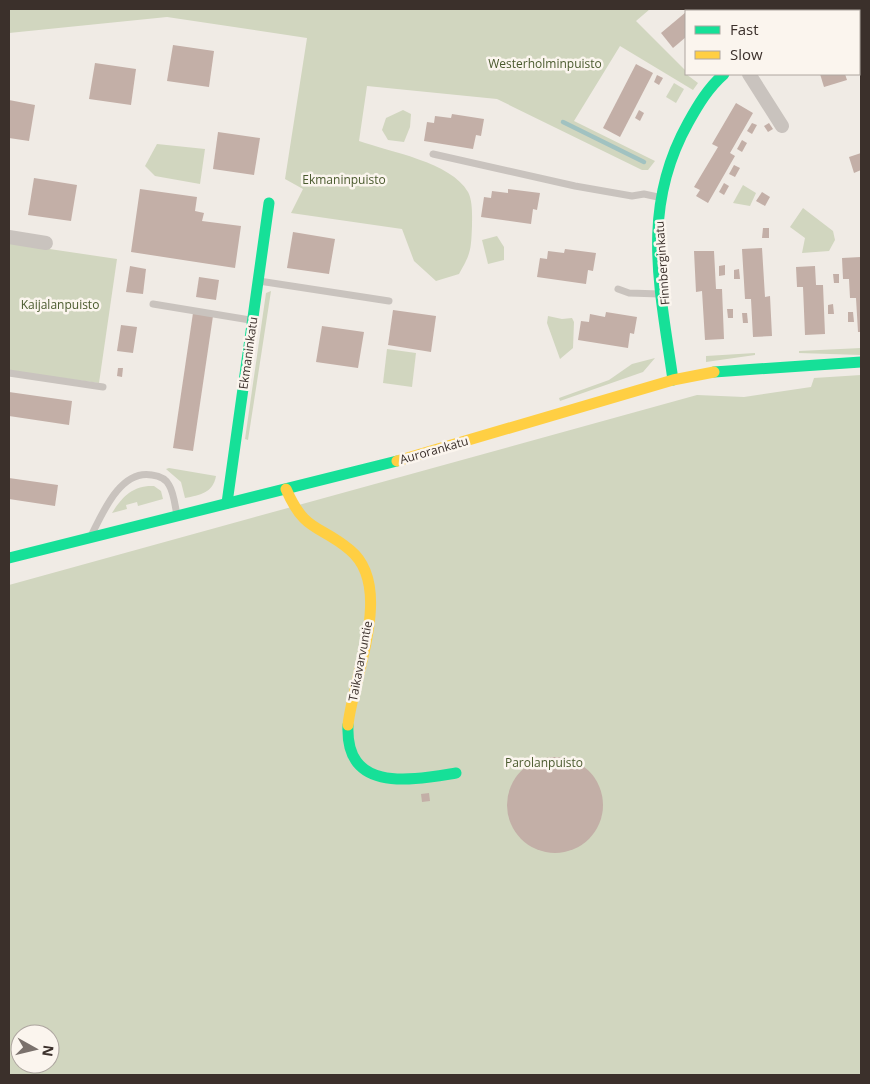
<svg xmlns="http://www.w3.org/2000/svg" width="870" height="1084" viewBox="0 0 870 1084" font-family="'Open Sans',sans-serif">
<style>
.green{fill:#d1d6bf;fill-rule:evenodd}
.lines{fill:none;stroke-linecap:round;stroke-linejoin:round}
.stream{stroke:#a1c2c1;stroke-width:4.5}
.building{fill:#c3afa7}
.lane{stroke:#c9c3be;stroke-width:7}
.street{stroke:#c9c3be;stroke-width:14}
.fast{stroke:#16e098;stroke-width:11}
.slow{stroke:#ffcf43;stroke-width:11}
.labels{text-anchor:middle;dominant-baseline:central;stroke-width:5;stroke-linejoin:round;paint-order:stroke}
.park-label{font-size:12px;fill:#4a5a2e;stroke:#fbf5ee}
.street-label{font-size:12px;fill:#3b302b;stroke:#fbf5ee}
</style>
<rect width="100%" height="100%" fill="#f0ebe5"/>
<g class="green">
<path d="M9 9H650L636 21 686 71V74L698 83 693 90 620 46 574 121 655 161 648 170H642L497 99 367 86 359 141C390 152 451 162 468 192 473 201 472 217 472 226 471 250 471 253 459 274L436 281 414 261 402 229 291 213 303 189 285 179 307 38 167 17 9 33Z"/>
<path d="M674 83 684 89 676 103 666 97Z"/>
<path d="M403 110 411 114 410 127 404 142 388 140 382 130 386 118Z"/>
<path d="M157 144 205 149 200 184 155 176 145 166Z"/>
<path d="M743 185 756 193 750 206 733 203Z"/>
<path d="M803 208 833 231 835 240 829 251 802 253 805 238 790 227Z"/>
<path d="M497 236 504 247V260L488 264 482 240Z"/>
<path d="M9 243 117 259 99 383 9 371Z"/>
<path d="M271 291 248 440 245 439 266 293Z"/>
<path d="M548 316 562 319 572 318 574 322 573 348 560 359 547 323Z"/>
<path d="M861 348V355L799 353V351Z"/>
<path d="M387 349 416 353 412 387 383 383Z"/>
<path d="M755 353V355L706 362V356Z"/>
<path d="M655 358 643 372 560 401 559 398 609 380 632 364Z"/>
<path d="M861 375V1075H9V585L697 395 744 397 811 387 814 378ZM20 1034H50V1064H20Z"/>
<path d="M169 468 216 476C213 493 200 495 185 498L181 482 166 469Z"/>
<path d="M154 486 161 491 163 499 138 506 137 502 126 505 127 509 112 513C122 497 133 485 154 486Z"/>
</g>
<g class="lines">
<path class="stream" d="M563 122 644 162"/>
</g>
<g class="building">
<path d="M690 9H721L718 11H687Z"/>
<path d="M686 12V37L673 48 661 33Z"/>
<path d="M173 45 214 51 209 87 167 81Z"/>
<path d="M95 63 136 69 131 105 89 99Z"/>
<path d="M636 64 653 73 620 137 603 128Z"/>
<path d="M820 74H845L847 80 824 87Z"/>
<path d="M657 75 663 78 659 85 654 82Z"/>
<path d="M9 100 35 105 29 141 9 138Z"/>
<path d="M736 103 753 113 730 153 735 156 708 203 696 196 700 190 694 187 718 147 712 144Z"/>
<path d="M639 110 644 113 640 121 635 118Z"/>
<path d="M452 114 484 119 481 136 476 135 473 149 424 141 427 122 434 123 435 116 451 118Z"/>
<path d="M752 123 757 125 752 134 747 131Z"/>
<path d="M769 123 773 129 768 132 764 126Z"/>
<path d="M218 132 260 138 254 175 213 169Z"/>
<path d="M742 140 747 143 742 152 737 149Z"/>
<path d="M861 153V170L854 173 849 157Z"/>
<path d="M734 165 740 168 735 177 729 174Z"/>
<path d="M34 178 77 185 71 221 28 215Z"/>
<path d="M724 183 729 186 724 195 719 192Z"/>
<path d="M140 189 197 197 195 211 204 213 202 221 241 226 235 268 131 252Z"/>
<path d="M508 189 540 193 537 210 533 209 531 224 481 217 484 197 491 198 492 191 508 193Z"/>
<path d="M762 192 770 197 765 206 756 201Z"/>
<path d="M763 228H769V238H762Z"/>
<path d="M293 232 335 239 329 274 287 268Z"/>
<path d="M762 248 765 297 770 296 772 336 753 337 751 299H745L742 249Z"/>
<path d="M565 249 596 253 593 271 588 270 586 284 537 277 540 258 547 259 548 251 564 253Z"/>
<path d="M694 251H714L716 289H722L724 339 705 340 702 291 696 292Z"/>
<path d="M861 257V332H858L856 298H850L849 279H843L842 258Z"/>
<path d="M725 265V275L719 276V266Z"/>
<path d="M130 266 146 269 143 294 126 292Z"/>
<path d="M815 266 816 285H823L825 334 805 335 803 287H797L796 267Z"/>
<path d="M739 269 740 279H734V270Z"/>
<path d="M833 274H839V283H834Z"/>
<path d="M199 277 219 280 216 300 196 297Z"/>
<path d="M833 304 834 314H828V305Z"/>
<path d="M727 309H733V318H728Z"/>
<path d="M393 310 436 316 431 352 388 345Z"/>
<path d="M606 312 637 317 634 334 630 333 628 348 578 340 581 321 589 322 590 314 605 317Z"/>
<path d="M848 312H853L854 322H848Z"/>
<path d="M193 313 213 316 193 451 173 448Z"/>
<path d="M742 313H747L748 323H743Z"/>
<path d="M121 325 137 327 133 353 117 351Z"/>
<path d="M322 326 364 332 358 368 316 362Z"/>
<path d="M118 368H123L122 377 117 376Z"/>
<path d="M9 392 72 401 69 425 9 416Z"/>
<path d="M9 478 58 485 55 506 9 499Z"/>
<circle cx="555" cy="805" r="48"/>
<path d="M429 793 430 801 422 802 421 794Z"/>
</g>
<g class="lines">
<g class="lane">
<path d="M433 154 575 186 632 196 644 194 658 197"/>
<path d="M259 281 389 301"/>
<path d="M618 289 629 293 660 294"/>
<path d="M153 304 250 320"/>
<path d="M9 373 103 387"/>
<path d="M92 534C103 512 121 469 152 475 159 476 166 479 169 485 174 493 175 506 177 515"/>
</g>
<g class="street">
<path d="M807 11 812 9"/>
<path d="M749 74 782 126"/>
<path d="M9 237 46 243"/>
</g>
<g class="fast">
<path d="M714 372 861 362"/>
<path d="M673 380C660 288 640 209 688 123 698 105 708 88 724 74"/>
<path d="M227 503 269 203"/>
<path d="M9 558 397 461"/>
<path d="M348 725C345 794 412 780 456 773"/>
</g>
<g class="slow">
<path d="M397 461 673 380 714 372"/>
<path d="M286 489C305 533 319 524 350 550 395 587 353 677 348 725"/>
</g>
</g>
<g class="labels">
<g class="park-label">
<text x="545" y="63">Westerholminpuisto</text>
<text x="344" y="179">Ekmaninpuisto</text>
<text x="60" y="304">Kaijalanpuisto</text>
<text x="544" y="762">Parolanpuisto</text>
</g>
<g class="street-label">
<text transform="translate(662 263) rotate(-94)">Finnberginkatu</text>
<text transform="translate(248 353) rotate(-82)">Ekmaninkatu</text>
<text transform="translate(434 450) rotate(-16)">Aurorankatu</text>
<text transform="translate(360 661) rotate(-79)">Taikavarvuntie</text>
</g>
</g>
<rect width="870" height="1084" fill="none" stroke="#3b302b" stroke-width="20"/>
<rect x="685" y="10" width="175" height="65" fill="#fbf5ee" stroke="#aea6a0"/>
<rect x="695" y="26" width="25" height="8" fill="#16e098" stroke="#aea6a0"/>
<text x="730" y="35" font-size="15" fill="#3b302b">Fast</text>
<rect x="695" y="51" width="25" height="8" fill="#ffcf43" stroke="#aea6a0"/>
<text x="730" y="60" font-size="15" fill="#3b302b">Slow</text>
<g transform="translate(35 1049) rotate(98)"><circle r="24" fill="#fbf5ee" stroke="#aea6a0"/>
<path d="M0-4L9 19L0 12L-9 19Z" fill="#7a716c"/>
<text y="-8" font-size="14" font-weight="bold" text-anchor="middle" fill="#3b302b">N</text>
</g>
</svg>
